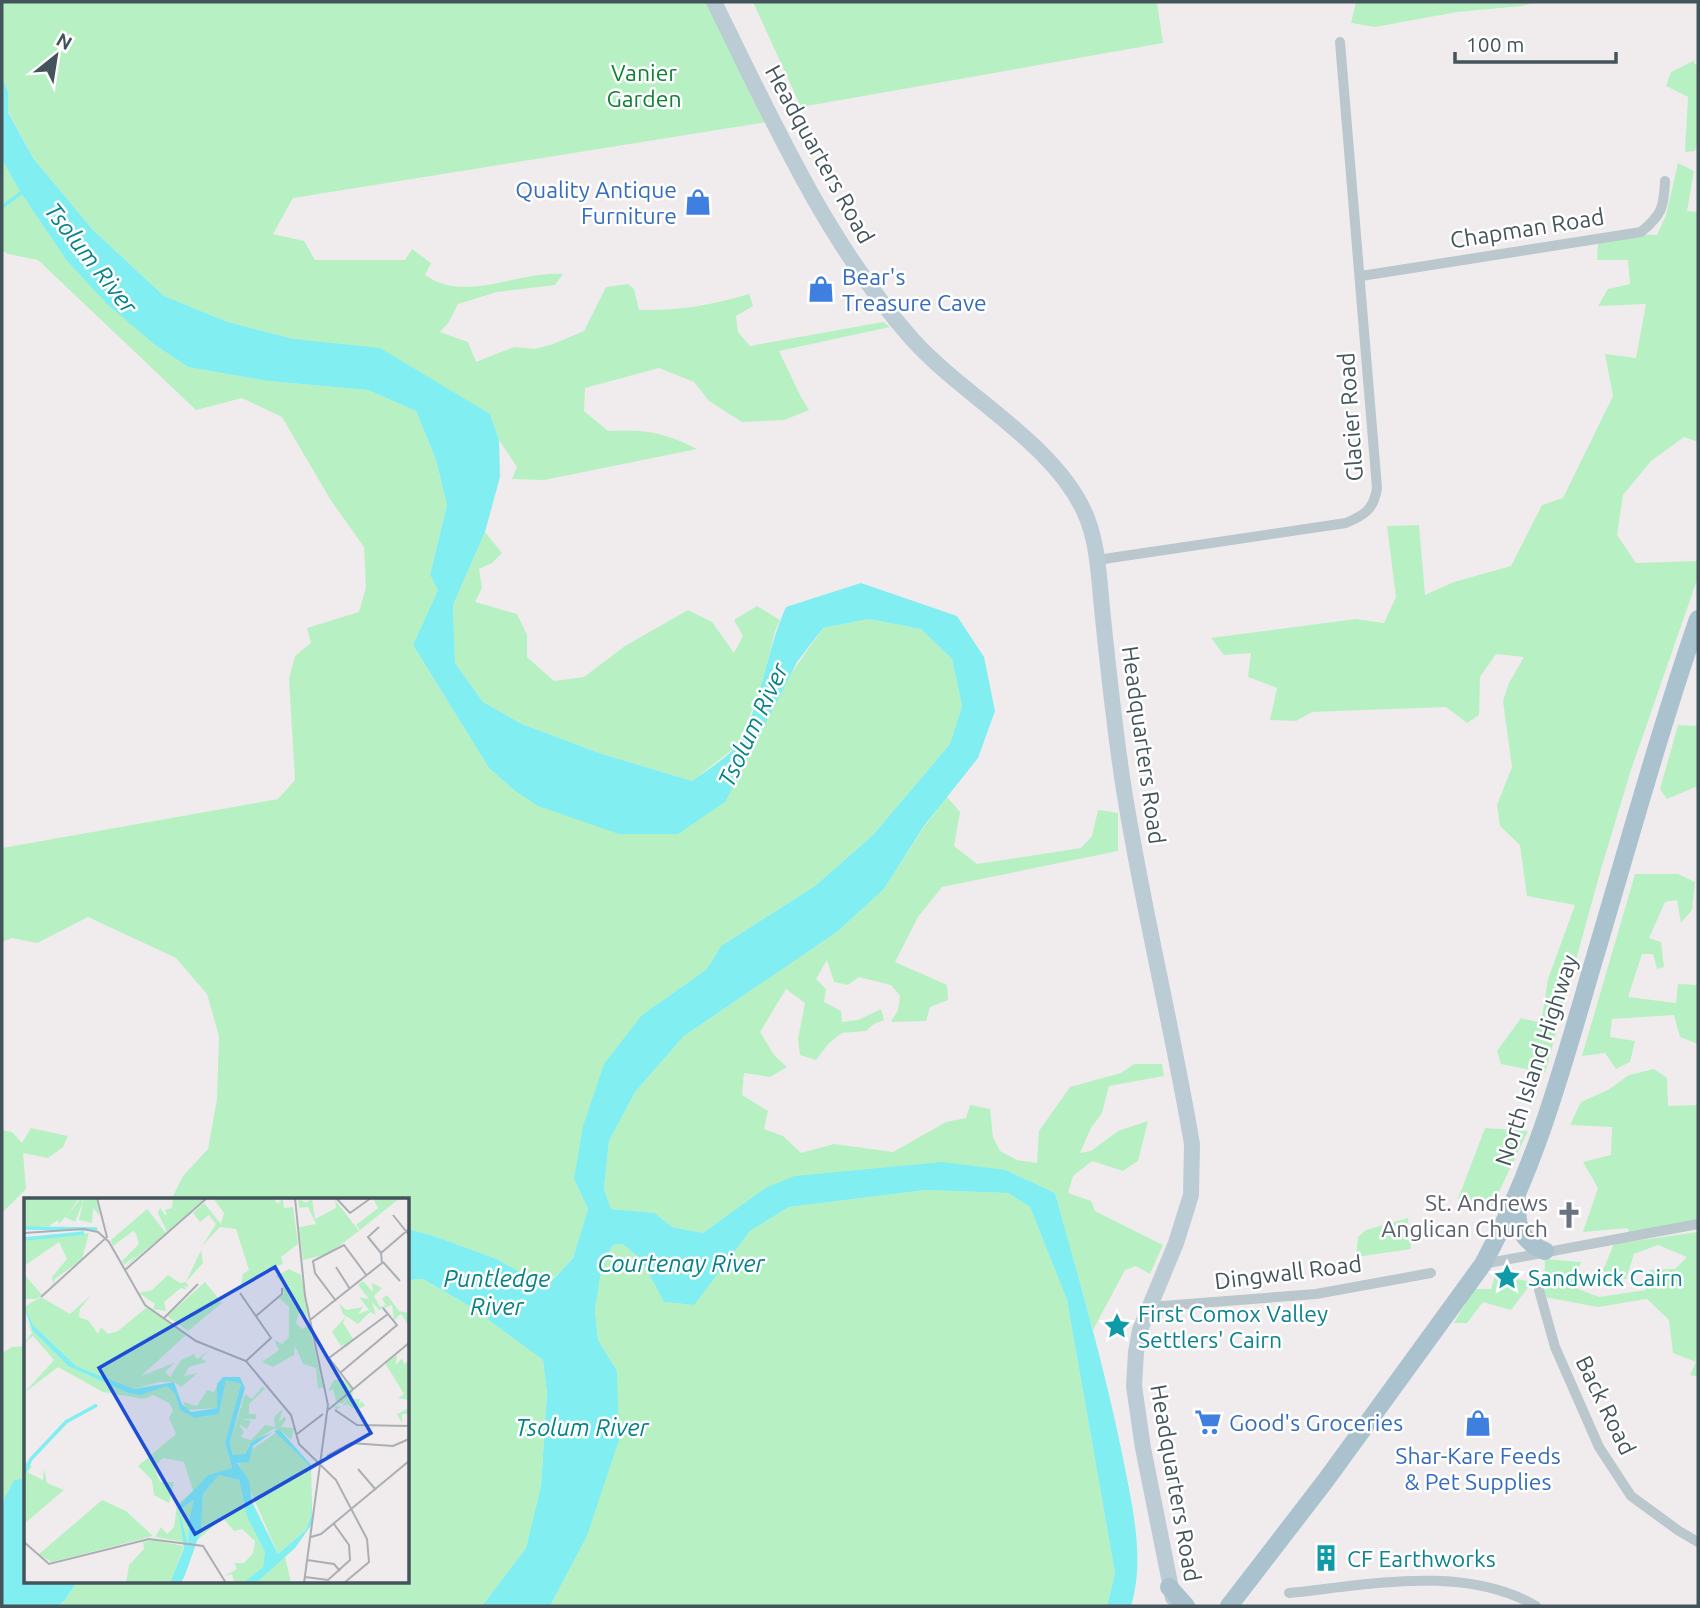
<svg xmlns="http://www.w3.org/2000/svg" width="1700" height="1608" viewBox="0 0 1700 1608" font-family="Ubuntu,sans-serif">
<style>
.green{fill:#b7f1c3}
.water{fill:#81eef1}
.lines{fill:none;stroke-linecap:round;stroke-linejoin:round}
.stream{stroke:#81eef1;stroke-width:3.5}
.street{stroke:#bac8cd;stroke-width:10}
.secondary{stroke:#bbccd5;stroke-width:16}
.primary{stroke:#aac2ce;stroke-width:18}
.labels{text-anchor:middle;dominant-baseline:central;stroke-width:5;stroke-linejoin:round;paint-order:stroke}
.park-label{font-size:23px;fill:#108035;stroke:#fff}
.street-label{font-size:23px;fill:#44545b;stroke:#fff}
.shop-label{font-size:23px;fill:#366cbe;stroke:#fff;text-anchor:start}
.worship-label{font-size:23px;fill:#5b616d;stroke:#fff;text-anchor:end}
.culture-label{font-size:23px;fill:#0d838f;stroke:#fff;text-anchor:start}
.water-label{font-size:24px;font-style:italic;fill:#068388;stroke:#fff}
.inset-river{fill:none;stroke:#81eef1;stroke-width:3.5}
.inset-road{fill:none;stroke:#abafb3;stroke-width:2}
.view{fill:#1d4ed8;fill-opacity:0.15;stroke:#1d4ed8;stroke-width:3.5}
.inset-edge{fill:none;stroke:#44545b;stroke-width:3.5}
</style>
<rect width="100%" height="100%" fill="#f0eced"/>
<g class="green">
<path d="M2 2H714L773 121 293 198 273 234 304 241 315 260H405L412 249 431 263 425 275C465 304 520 270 563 274L555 285 497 292 458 304 449 322 440 332 468 342 476 362 514 347 535 349 553 344 584 331 606 287 628 284 634 289 639 310C677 311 713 305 749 294L753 306 736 316 738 332 750 346 883 322 890 327 779 351 801 397 809 410 784 420 742 422 709 401 694 382 659 368 585 388 584 411 608 431C644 429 664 432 697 449L544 480 512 479 517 467 499 440 490 414 294 339 228 322 164 296 93 230 33 158 8 111V91L2 78Z"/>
<path d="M753 2H1157L1163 43 801 107Z"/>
<path d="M1356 2H1537L1522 6 1457 12 1375 27 1351 23Z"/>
<path d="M1693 61 1698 68V140L1695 151 1685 152 1688 97 1666 86 1671 72Z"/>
<path d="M2 160 21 193 67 261 108 304 155 345 188 367 268 381 368 390 416 411 436 460 447 505 430 575 438 590 413 645 489 768 514 790 678 834 823 628 869 619 921 629 952 659 962 706 950 744 873 835 815 886 721 946 707 969 642 1015 574 1179 588 1209 573 1258 545 1287 497 1259 434 1236 408 1229V1200H171L183 1176 208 1149 217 1099 219 1036 207 994 176 958 88 917 37 943 12 938 2 942V848L278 799 295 780 289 679 295 656 311 643 307 628 359 612 366 587 364 547 330 499 282 417 242 398 196 410 38 260 8 254 2 250Z"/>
<path d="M1678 163 1694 171 1687 211 1698 212V442L1684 437 1651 461 1623 495 1617 535 1636 563 1698 561V577L1631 770 1601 869 1545 1073 1501 1064 1497 1051 1521 1018 1541 1023 1548 979 1575 905 1527 896 1520 845 1500 826 1497 805 1512 767 1503 701 1509 683 1524 657 1496 654 1480 677 1479 715 1467 723 1446 707 1312 712 1296 721 1270 720 1277 688 1248 677 1251 653 1224 655 1211 638 1356 619 1384 623 1396 597 1387 526 1419 525 1425 595 1454 582 1511 566 1542 505 1563 498 1613 396 1605 354 1636 358 1646 304 1598 306 1608 289 1630 284 1628 260H1597L1598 243 1636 234 1657 235 1666 215Z"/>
<path d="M485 532 502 553 492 563 479 569 482 588 475 602 517 614 527 635V657L554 681 584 677 625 646 688 610 712 622 734 653 743 636 734 620 757 606 780 620 775 631 761 689 737 746 692 781 599 753 522 724 483 702 455 663 453 605Z"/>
<path d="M1678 725 1698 726V786L1667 799 1660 789Z"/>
<path d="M947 797 960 812 954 846 977 864 1081 848 1092 836 1098 810 1118 813V851L942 887 918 917 895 962 947 985 948 1000 930 1007 926 1021 891 1022 898 1010 900 996 891 985 859 977 848 985 834 982 827 960 816 979 826 989 824 1002 841 1011 842 1022 858 1020 881 1009 884 1020 874 1024 866 1031 842 1033 829 1043 816 1060 800 1055 798 1039 805 1003 786 989 760 1032 774 1055 787 1067 770 1077 744 1073 742 1095 768 1111 764 1129 783 1136 801 1153 834 1144 893 1152 946 1122 966 1118 970 1105 990 1109 993 1137 1000 1151 1017 1160 1037 1163 1039 1131 1070 1087 1121 1073 1134 1064H1162L1164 1076 1109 1086 1102 1113 1091 1128 1080 1153 1091 1151 1118 1131 1148 1121 1138 1161 1123 1171 1092 1161 1073 1176 1068 1193 1091 1201 1095 1211 1163 1245 1150 1274 1136 1266 1125 1270 1093 1330 1055 1193 1006 1170 765 1188 703 1233 672 1227 655 1213 611 1209 604 1189 609 1141 635 1092 684 1036 837 932 884 889 924 827Z"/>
<path d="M1635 874H1678L1695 882 1692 910 1681 923 1677 900 1665 902 1649 938 1661 942 1664 967 1657 969 1653 954H1642L1628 997 1676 1003 1678 984 1698 985V1044L1680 1037 1674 1015 1612 1019 1610 1037 1635 1041 1630 1062 1616 1069 1605 1053 1582 1056Z"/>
<path d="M1654 1069 1667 1078 1668 1106 1698 1105V1224L1630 1236 1628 1228 1583 1232 1598 1188 1583 1162 1611 1155 1612 1127 1570 1125 1581 1102 1608 1090 1629 1075Z"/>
<path d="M31 1128 68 1136 63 1147 48 1158 23 1153 26 1189 2 1213V1130L12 1132 22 1143Z"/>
<path d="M1485 1128 1528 1131 1492 1206 1458 1199Z"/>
<path d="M925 1190 1008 1193 1030 1207 1067 1300 1115 1573 1107 1606H550L587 1536 617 1371 598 1340 595 1310 602 1264 613 1245 622 1244 640 1258 664 1302 693 1305 750 1231 789 1207Z"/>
<path d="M1408 1218 1411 1249 1356 1257 1358 1237 1366 1230Z"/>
<path d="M1698 1232V1377L1690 1375 1696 1362 1673 1353 1669 1320 1647 1299 1598 1307 1544 1297 1545 1259 1581 1262 1573 1287 1599 1297 1646 1290 1649 1270 1675 1269 1687 1257 1658 1245 1634 1254 1626 1279 1611 1278 1603 1270 1614 1244Z"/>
<path d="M1510 1270 1517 1279 1532 1282 1511 1310 1483 1302 1467 1323H1454L1474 1289H1491L1496 1272Z"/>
<path d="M423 1279 471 1307 543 1360 547 1393 541 1486 526 1548 482 1606H58L65 1600 77 1582H408V1280Z"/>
<path d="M26 1346V1478L14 1480 2 1503V1353L12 1347Z"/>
</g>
<g class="water">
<path d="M2 78 8 91V112L33 158 93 230 164 296 228 322 294 339 380 348 490 414 499 440 500 477 485 532 453 605 455 663 483 702 522 724 599 753 692 781C704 772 730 756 738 744 763 702 766 650 786 607L861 583 957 616 984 657 995 711 978 758 924 826 884 889 837 932 684 1036 635 1092 609 1141 604 1189 611 1209 655 1213 672 1227 703 1233 765 1188 795 1176 942 1162 1006 1170 1055 1193C1080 1283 1106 1372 1124 1463 1133 1510 1145 1560 1131 1606H1107L1115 1573 1067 1300 1030 1207 1008 1193 925 1190 789 1207 750 1231 694 1305 664 1302 640 1258 622 1244 613 1245 602 1265 595 1310 598 1340 617 1371 619 1440 587 1536 550 1606H482L526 1548 541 1486 547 1393 543 1360 471 1307 423 1279 408 1280V1229L434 1236 497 1259 546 1287 573 1258 588 1209 574 1179 583 1126 604 1064 642 1015 707 969 721 946 815 886 873 835 950 744 962 706 952 659 921 629 869 619 823 628 797 662 725 802 678 834H619L538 806 514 790 489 768 413 645 438 590 430 575 447 505 436 460 416 411 368 390 268 381 188 367 155 345 107 304 67 261 21 193 2 160Z"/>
<path d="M26 1478V1582H77L65 1600 58 1606H2V1503L14 1480Z"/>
</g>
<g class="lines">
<path class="stream" d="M2 207 21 193"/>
<g class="street">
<path d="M1361 276 1641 232C1662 215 1664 207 1665 181"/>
<path d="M1097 560 1346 523C1365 515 1374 509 1377 488L1340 42"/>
<path d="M1483 1264 1698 1224"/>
<path d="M1539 1290 1555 1347 1599 1447 1631 1496 1679 1531 1698 1542"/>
<path d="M1149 1307 1316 1294 1431 1273"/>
<path d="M1289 1593C1368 1585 1464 1564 1536 1606"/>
</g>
<path class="secondary" d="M714 2C771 117 826 242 912 339 963 396 1052 442 1084 511 1099 543 1099 583 1103 618 1109 676 1115 733 1124 790 1143 909 1172 1026 1192 1144L1191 1195 1176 1243 1140 1330 1136 1352 1134 1386 1143 1448 1173 1598"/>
<g class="primary">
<path d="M1518 1202C1515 1226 1522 1242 1545 1251"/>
<path d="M1169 1587 1186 1606"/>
<path d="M1229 1606 1326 1480 1483 1264C1535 1169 1561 1073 1591 970 1626 853 1658 735 1698 619"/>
</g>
</g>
<defs>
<symbol id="shop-bare" viewBox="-9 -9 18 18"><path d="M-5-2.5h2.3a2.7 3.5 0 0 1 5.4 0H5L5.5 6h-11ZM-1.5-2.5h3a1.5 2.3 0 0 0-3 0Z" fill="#3f7fe0" stroke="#fff" stroke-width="2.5" paint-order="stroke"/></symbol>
<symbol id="church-bare" viewBox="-9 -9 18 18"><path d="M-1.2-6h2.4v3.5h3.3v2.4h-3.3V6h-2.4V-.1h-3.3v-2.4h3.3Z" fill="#6b7280" stroke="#fff" stroke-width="2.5" paint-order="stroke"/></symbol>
<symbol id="sight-bare" viewBox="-9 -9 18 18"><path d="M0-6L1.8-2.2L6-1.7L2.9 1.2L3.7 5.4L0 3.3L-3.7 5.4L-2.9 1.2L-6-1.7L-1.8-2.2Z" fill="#0f9aa8" stroke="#fff" stroke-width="2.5" paint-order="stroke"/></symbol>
<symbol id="supermarket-bare" viewBox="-9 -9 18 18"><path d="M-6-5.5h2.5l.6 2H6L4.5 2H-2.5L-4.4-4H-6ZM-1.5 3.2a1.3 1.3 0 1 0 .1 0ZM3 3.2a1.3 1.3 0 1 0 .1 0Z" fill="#3f7fe0" stroke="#fff" stroke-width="2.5" paint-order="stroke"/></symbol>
<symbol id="building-bare" viewBox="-9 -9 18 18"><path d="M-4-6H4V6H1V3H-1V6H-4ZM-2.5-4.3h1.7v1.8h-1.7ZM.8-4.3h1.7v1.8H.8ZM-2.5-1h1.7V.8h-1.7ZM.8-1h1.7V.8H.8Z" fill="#0f9aa8" stroke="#fff" stroke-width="2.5" paint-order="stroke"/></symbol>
</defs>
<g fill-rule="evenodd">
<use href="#shop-bare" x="679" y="183" width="38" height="38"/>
<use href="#shop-bare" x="802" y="270" width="38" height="38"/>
<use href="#church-bare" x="1550" y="1196" width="38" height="38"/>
<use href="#sight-bare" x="1488" y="1258" width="38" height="38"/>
<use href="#sight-bare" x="1098" y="1307" width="38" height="38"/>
<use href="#supermarket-bare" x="1189" y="1403" width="38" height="38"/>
<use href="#shop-bare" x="1459" y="1404" width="38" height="38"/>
<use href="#building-bare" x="1307" y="1539" width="38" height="38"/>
</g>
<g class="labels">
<g class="park-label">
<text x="644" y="72">Vanier<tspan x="644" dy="26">Garden</tspan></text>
</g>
<g class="street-label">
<text transform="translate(820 154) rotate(61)">Headquarters Road</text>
<text transform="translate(1527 228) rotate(-9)">Chapman Road</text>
<text transform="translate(1350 417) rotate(-94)">Glacier Road</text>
<text transform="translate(1144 745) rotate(82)">Headquarters Road</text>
<text transform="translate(1536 1060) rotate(-72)">North Island Highway</text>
<text transform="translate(1288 1272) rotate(-7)">Dingwall Road</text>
<text transform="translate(1606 1405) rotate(64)">Back Road</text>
<text transform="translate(1176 1483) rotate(80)">Headquarters Road</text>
</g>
<g class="shop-label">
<text x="677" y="189" text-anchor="end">Quality Antique<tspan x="677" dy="26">Furniture</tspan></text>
<text x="842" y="276">Bear's<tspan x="842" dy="26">Treasure Cave</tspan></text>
<text x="1229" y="1422">Good's Groceries</text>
<text x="1478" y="1455" text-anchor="middle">Shar-Kare Feeds<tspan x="1478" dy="26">&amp; Pet Supplies</tspan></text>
</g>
<g class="worship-label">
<text x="1548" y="1202">St. Andrews<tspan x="1548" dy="26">Anglican Church</tspan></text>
</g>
<g class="culture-label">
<text x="1528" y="1277">Sandwick Cairn</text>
<text x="1138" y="1313">First Comox Valley<tspan x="1138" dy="26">Settlers' Cairn</tspan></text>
<text x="1347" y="1558">CF Earthworks</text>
</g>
<g class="water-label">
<text transform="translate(91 258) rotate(52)">Tsolum River</text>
<text transform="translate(753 725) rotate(-65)">Tsolum River</text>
<text x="681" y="1263">Courtenay River</text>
<text x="497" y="1278">Puntledge<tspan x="497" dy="28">River</tspan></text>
<text x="582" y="1427">Tsolum River</text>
</g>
</g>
<g transform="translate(24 1198)">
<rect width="385" height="385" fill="#f0eced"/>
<path d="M0 0H55L42 19 57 0 59 4 51 24 41 19 35 26 34 22 25 28 0 30ZM60 0H72L76 18 69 10 68 25 55 22ZM149 0H182L143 34 134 15 136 9 140 16 143 17 141 12 148 10ZM189 0H249L254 6 259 0 260 10 269 9 274 46 257 59 259 66 241 72 216 92 219 76 225 72 212 31 196 29 178 48 192 26 185 17 176 24 169 15 180 5 197 26 200 15ZM274 0 282 5 288 0 291 21 312 10 311 2 335 33 304 56 279 62 275 29 292 26 284 9 275 10ZM349 0H376L336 32 332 27 354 10ZM123 11 142 35 102 68 112 57 100 67 98 63 115 46 112 36 109 33 89 48 87 42ZM65 35 58 61 31 81 29 87 28 79 43 61 35 44 0 68V41ZM177 52 179 65 162 84 165 89 160 88 163 92 157 90 140 104 142 113 129 111 131 106 115 95 128 92 144 77 156 85 162 84ZM265 71 277 77 284 119 275 115 272 125 278 131 285 127 299 189 294 191 292 170 279 166 271 148 270 157 249 169 238 164 255 152 250 142 258 146 265 139V109L255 100 260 96 258 87 265 89 259 79 258 85 252 78ZM0 76 18 97 12 101H0ZM339 83 349 94 348 85 358 90 350 98 356 109 362 107 358 101 363 97 375 113 385 115V128L377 116 370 122 368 107 355 112 348 104 352 117 346 114 334 126 319 116 315 105 322 112 339 109 334 116 345 112 335 99 345 101 334 87ZM181 84 198 105 164 133 143 118ZM67 97 56 111 55 119 65 123 74 136 77 129 84 136 94 133 123 109 162 137 117 178 150 165 141 174 146 179 157 162 170 156 173 161 187 151 177 160 183 164 165 169 160 178 174 175 157 189 150 184H135L110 191 52 168 9 127 0 109 17 99 46 116ZM0 117 8 132 44 168 104 195 143 188 151 196 156 212 172 220 195 216 202 182 217 186 201 244 208 271 184 277 169 298 154 309 160 344 131 339 137 329 143 336 150 329 153 307 169 293 160 264 139 260 130 269 136 284H150L145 305 130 297 128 282 114 268 152 236 145 220 149 212 145 205 129 197 120 201 79 194 34 169 0 195 30 162 9 138 0 145 8 135ZM322 118 319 125 330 142 322 149 318 146 319 151 308 134ZM373 157 372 167 378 160 380 166 385 163V190L380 185 385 191V216H378V225L373 216 383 211 384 202 374 200 380 196 361 165ZM310 182H320L329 191 328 201H336L335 207 338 203 341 208 332 212 323 206 312 212 310 208 318 209 324 200 318 206 312 203 309 191 304 193ZM193 188V210L162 212 157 196 160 204 173 208 183 192 190 194ZM239 188 241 191 225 206V216H232V221H218L227 223 223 231 215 226 220 234 217 239 227 242 241 227 251 229 250 219 259 211 255 224 261 218 262 222 257 229 270 230 267 242 255 231H249L225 247 221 256 210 259 206 245 221 196 228 201ZM253 234 284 266 287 278V317L282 332 254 356 213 262ZM0 262 8 269 3 274 19 282 20 271 23 285 40 292 0 326ZM195 277 215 282 223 319 241 354 239 369 219 385 210 383 208 376 200 378 213 371 210 365H220L229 355 231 343 218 331 210 333 199 320 172 343 177 332 179 296ZM78 302 102 313 129 338 28 364 14 357ZM171 302 165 323 164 346 155 312ZM129 342 160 348 147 383 102 385 105 367 120 351 119 344ZM261 358 267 385H232L244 372Z" fill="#b7f1c3"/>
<path d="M0 108 9 127 52 168 110 191 150 184 158 206 167 214 193 210V186L199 179H216L221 190 206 245 209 257 221 256 227 244 255 231 287 267 288 326 271 350 232 385H219L239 369 241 354 223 319 215 282 195 277 179 296 177 332 161 377 157 385H146L160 350 154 309 184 277 208 270 201 244 217 186 202 182 195 216 171 220 156 212 151 196 143 188 116 197 104 195 44 168 8 132ZM250 233 284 266 287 278V317L282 332 254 356 228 304 225 282 213 265 225 264 229 248ZM170 302 165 322 164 346 155 312Z" fill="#81eef1" fill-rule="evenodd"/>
<path class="inset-river" d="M0 30 73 31M0 41 60 35M0 276 7 261 42 224 73 207"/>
<path class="inset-road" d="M271 0 281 98 304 207 280 385M312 0 326 15 347 0M369 17 385 37M355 29 344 39 357 55M0 35 59 31 74 34 85 44 121 107 172 143 222 163 267 217 275 246 312 282 343 341 345 364 320 385M357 55 385 31M359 64 376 83M312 69 326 91M101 72 183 0M216 95 247 140 222 163M17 99 83 39 73 0M312 103 291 75 289 63 320 47 343 78M232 118 258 96V90M140 120 174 86M286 122 358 65 357 55M316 175 373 127 359 110M329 191 305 160 364 116M304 212 385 145M311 212 333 227 385 228M273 236 299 216M303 258 327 245 369 248 385 241M334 271 352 292M287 339 297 336 385 263M0 344 25 366 125 341 179 348 202 385M283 362 310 366 316 373M281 379 304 382 326 362 325 347 310 326"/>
<path class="view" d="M251 69 347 235 171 336 75 170Z"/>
<rect width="385" height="385" class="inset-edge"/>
</g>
<rect width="1700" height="1608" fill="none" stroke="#44545b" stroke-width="7"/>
<g transform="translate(56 56) rotate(30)" stroke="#ffffff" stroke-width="5" paint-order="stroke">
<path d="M0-5L12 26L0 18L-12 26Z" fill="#44545b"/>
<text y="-10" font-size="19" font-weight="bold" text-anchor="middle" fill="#44545b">N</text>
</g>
<path d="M1455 52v10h161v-10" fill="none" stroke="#44545b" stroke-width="3.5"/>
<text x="1466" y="52" font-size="21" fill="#44545b" stroke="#ffffff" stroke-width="5" paint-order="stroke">100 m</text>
</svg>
